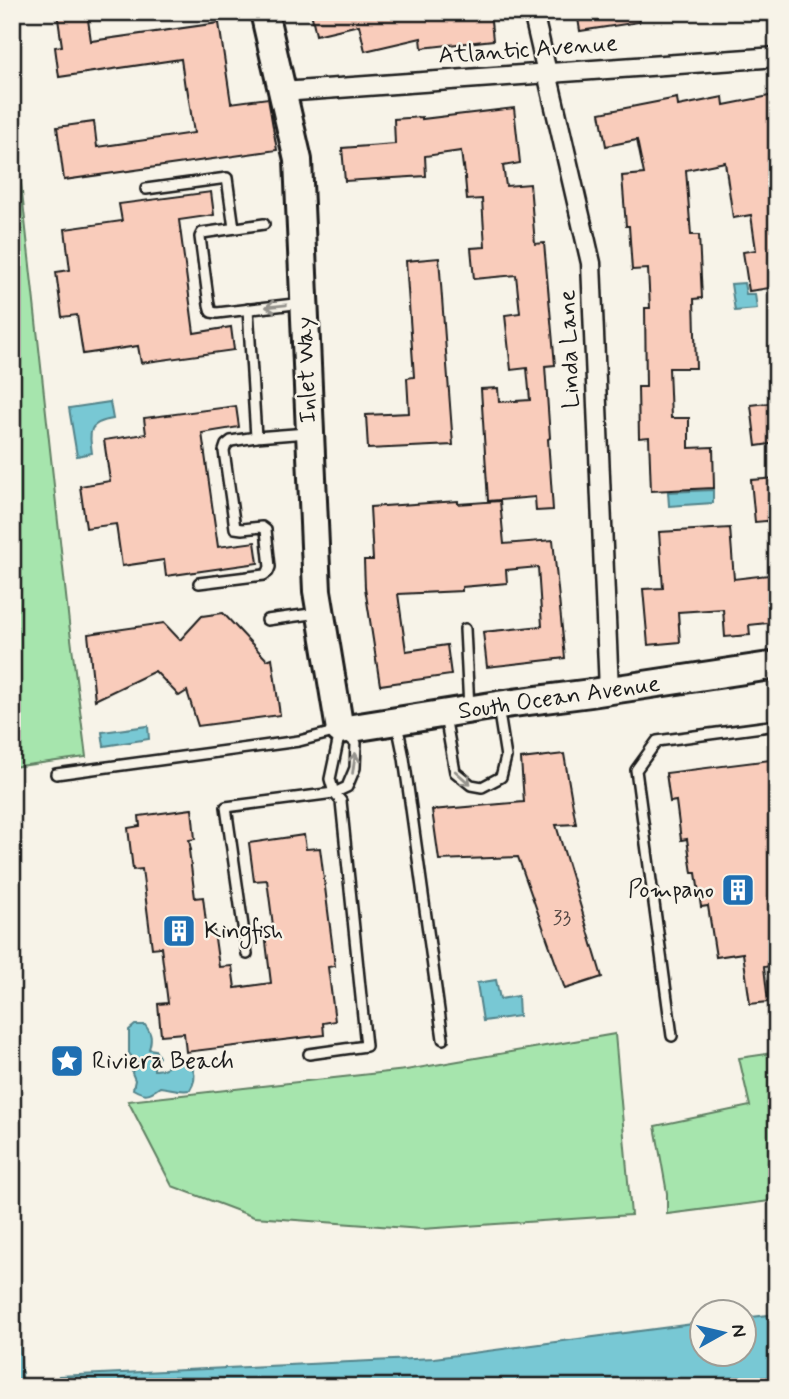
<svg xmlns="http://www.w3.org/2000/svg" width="789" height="1399" viewBox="0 0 789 1399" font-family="Mynerve,sans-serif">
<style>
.green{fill:#a6e5ad;stroke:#618064;stroke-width:2}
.water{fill:#78c8d4;stroke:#53838a;stroke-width:2}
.pier{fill:#f7f3e8}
.building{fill:#f9ccbb;stroke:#1c1c1c;stroke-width:2}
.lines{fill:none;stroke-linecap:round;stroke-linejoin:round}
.lane-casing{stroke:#1c1c1c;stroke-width:14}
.street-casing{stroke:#1c1c1c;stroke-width:23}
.secondary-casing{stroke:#1c1c1c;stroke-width:32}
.lane{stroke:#f7f3e8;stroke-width:9}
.street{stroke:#f7f3e8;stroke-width:18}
.secondary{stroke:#f7f3e8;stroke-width:26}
.oneway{stroke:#94928c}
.labels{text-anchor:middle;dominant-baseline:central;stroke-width:5;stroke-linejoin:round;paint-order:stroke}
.number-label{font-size:21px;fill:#534844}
.street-label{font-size:24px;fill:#1c1c1c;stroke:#f7f3e8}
.poi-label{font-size:24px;fill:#1c1c1c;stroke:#f7f3e8;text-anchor:start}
</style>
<rect width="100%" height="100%" fill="#f7f3e8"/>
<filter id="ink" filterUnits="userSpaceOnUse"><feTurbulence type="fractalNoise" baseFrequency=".0143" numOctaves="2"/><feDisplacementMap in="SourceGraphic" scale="14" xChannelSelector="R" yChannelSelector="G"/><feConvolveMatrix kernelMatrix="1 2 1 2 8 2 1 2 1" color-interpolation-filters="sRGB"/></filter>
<g filter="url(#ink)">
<g class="green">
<path d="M12 101 69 623 86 757 12 767Z"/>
<path d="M615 1034 631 1215 422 1229 254 1217 172 1186 128 1101 406 1070Z"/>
<path d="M773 1053 777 1081V1200L667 1214V1193L655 1126 750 1106 739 1058Z"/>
</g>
<g class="water">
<path d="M744 283 746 294H755L757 309 735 311 731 284Z"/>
<path d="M110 402 113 419C88 423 89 430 92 453L77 456 69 408Z"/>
<path d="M713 490V503L669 506 668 492Z"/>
<path d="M148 726 149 739 104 746 102 732Z"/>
<path d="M496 980 500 999 518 996 519 1016 483 1021 477 983Z"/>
<path d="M135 1025H145C152 1034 152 1039 149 1049L155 1050 159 1057 154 1062V1070C167 1071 166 1065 176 1064 196 1060 198 1077 190 1090 179 1092 171 1088 160 1087 149 1095 145 1096 133 1089L135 1080 132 1073 135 1061 129 1053V1030Z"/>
<path d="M12 1267 24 1387H12Z"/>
<path d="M777 1314V1387H62L59 1376 434 1358 701 1323 702 1354H744V1318Z"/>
</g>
<path class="pier" d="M12 1263 16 1266 27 1387H24Z"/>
<g class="building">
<path d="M57 12H87L91 41 219 23 231 103 268 98 277 150 64 180 57 127 94 122 97 147 194 133 187 87 185 88 181 59 59 77 55 47 62 46Z"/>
<path d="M311 12H395L396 15 419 12H490L493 40 422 48 421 38 365 51 359 25 316 35Z"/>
<path d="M577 12H639V22L580 31Z"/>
<path d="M774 95 777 108V287L749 291 743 252 756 250 751 215 733 218 725 162 686 170 691 235H699L702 298 694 299 696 368H669L671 418H689V448L713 447 714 488 651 491 649 437 639 438 638 387H646L645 308H650L648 269 632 270 629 226H626L622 176 644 174 637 140 606 146 600 113 677 98 678 106 723 97 724 105Z"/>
<path d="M514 108 520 163 503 166 506 186 530 184 535 244 544 243 555 365 545 366 550 438 548 439 553 510 536 511 535 497 488 501 481 389 498 388 499 402 530 400 527 368 511 370 505 315 520 313 516 275 474 279 471 248 485 247 482 199 467 200 464 166 463 167 461 151 425 156 426 176 345 181 342 148 395 144 394 119 422 117V119Z"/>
<path d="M211 192 214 215 179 220 194 333 231 327 234 350 141 363 138 346 83 354 77 315 62 317 56 272 70 270 65 229 122 221 119 204Z"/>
<path d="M439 258 453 445 368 449 366 415 409 413 407 378 414 377 406 261Z"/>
<path d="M777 402V443L756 446 751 405Z"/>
<path d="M236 406 239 427 202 433 218 547 255 542 258 563 166 576 164 560 122 566 116 524 86 528 80 486 110 481 104 440 146 434 144 418Z"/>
<path d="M777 478V520L755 522 751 480Z"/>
<path d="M458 501V504L500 501 504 544 553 540 565 658 487 667 483 632 542 626 538 567 506 570 507 583 462 587V591L398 594 406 651 447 645 451 675 380 685 365 588 364 560H373L370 507Z"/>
<path d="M730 528 734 579 777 574V622L749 625 750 635 725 637 723 609 678 612 680 642 648 645 643 589 663 588 659 532Z"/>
<path d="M223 613 267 660 272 658 280 715 198 726 187 691 179 696 155 671 95 700 88 634 164 623 180 640 202 616Z"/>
<path d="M564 754 576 824 556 825 602 977 565 989 518 857 439 860 432 810 524 802 521 759Z"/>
<path d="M770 760 771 768H777V932L774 933 777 965 764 967 768 1002 750 1004 743 953 716 957 708 906 701 907 696 873H692L687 839 681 840 676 801 670 802 666 773Z"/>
<path d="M192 809 195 839 189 840 191 850H189L195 898 203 897 207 931H214L219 967 232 966 235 988 271 983 265 934 274 933 267 880 254 881 249 843 304 835 306 849 320 848 335 966 328 967 335 1021 323 1023 324 1035 186 1052 184 1033 161 1035 158 1004 168 1003 161 947 152 948 142 869 133 870 128 828 140 826 139 816Z"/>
</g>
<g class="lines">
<defs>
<g id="lane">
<path d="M146 189 227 178 234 228"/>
<path d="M264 224 202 233 200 237 209 305 211 312 217 313 303 303"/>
<path d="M256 437 307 433"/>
<path d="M199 583 264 575 268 572 270 567 266 530 262 527 242 529 235 528 224 451 226 445 231 441 256 437 248 309"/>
<path d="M267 620 318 613"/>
<path d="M465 629 469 708"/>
<path d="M445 716 455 772 471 785 482 787 501 777 506 757 498 707"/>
<path d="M397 724 404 758 443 1039"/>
<path d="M56 774 299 741 338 731"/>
<path d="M247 954 226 807 334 793 347 787 355 768 356 743 345 734"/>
<path d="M672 1036 636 770 657 741 777 725"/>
<path d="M309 1054 366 1046 341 801 334 793 330 779 340 732"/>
</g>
<g id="street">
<path d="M533 12 591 263 609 690"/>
<path d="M282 92 777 57"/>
</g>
<path id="secondary" d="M264 12 298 160 317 591 340 730 498 705 591 693 777 665"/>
</defs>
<use href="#lane" class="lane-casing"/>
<use href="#street" class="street-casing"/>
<use href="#secondary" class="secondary-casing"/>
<use href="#lane" class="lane"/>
<use href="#street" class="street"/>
<use href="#secondary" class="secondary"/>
</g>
<defs><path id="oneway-shaft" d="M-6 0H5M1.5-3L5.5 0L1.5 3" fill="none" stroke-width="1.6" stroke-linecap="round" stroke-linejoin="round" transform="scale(1.75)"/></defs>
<g class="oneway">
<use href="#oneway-shaft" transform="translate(276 306) rotate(174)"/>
<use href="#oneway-shaft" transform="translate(354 763) rotate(-82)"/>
<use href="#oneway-shaft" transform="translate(463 778) rotate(42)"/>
</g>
</g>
<defs>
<symbol id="building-square" viewBox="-11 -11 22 22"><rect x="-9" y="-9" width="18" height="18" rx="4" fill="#1f6fb2" stroke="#f7f3e8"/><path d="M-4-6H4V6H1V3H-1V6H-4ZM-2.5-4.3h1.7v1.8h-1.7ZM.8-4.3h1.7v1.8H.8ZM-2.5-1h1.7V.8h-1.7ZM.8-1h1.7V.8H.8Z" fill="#fff"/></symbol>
<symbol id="sight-square" viewBox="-11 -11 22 22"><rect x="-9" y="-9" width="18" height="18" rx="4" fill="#1f6fb2" stroke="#f7f3e8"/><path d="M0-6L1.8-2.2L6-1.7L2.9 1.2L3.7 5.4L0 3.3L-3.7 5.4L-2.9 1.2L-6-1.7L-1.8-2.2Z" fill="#fff"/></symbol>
</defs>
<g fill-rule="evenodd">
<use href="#building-square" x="719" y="871" width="38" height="38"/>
<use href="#building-square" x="160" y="912" width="38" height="38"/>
<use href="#sight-square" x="48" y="1042" width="38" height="38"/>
</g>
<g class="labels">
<g class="number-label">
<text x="562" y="918">33</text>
</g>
<g class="street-label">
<text transform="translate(528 50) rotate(-4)">Atlantic Avenue</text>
<text transform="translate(570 349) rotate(-92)">Linda Lane</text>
<text transform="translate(307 370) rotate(-92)">Inlet Way</text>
<text transform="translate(559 698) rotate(-8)">South Ocean Avenue</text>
</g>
<g class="poi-label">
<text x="714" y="890" text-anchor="end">Pompano</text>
<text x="204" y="931">Kingfish</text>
<text x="92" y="1061">Riviera Beach</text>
</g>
</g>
<rect width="789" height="1399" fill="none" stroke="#f7f3e8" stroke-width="42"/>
<rect x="21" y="21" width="747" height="1357" fill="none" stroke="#1c1c1c" stroke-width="2.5" filter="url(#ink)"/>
<g transform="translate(723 1333) rotate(82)"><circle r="33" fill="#f7f3e8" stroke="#9f9d96" stroke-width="2"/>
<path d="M0-5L12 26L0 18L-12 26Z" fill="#1f6fb2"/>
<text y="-10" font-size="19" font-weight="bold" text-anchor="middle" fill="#1c1c1c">N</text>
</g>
</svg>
